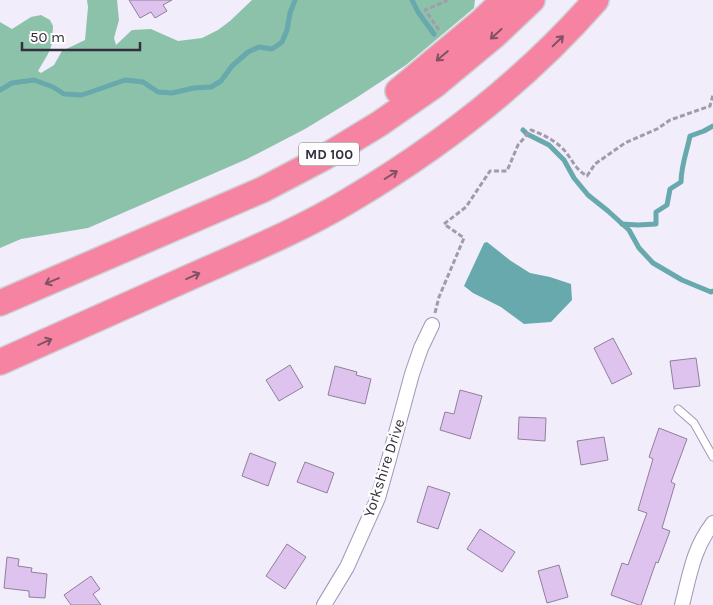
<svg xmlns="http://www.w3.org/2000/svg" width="713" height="605" viewBox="0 0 713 605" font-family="Karla,sans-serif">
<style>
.forest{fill:#8cc2a9}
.water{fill:#67a9ad}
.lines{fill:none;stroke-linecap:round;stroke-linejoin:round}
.stream{stroke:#67a9ad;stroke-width:5}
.building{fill:#dec3ef;stroke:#917f9c}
.service-casing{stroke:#a197b7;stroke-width:9}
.minor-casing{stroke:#a197b7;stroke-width:16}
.motorway-casing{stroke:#cecdd0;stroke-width:28}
.path{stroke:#a09caa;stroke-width:3;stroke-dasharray:5 2.5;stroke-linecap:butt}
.service{stroke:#fff;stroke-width:7}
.minor{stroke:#fff;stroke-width:14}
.motorway{stroke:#f683a1;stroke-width:25}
.oneway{stroke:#815164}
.labels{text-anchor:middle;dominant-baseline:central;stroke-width:5;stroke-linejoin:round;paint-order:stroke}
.shield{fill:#fdfdfd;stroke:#706d76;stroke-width:1}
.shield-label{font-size:14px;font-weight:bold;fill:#332f3c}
.street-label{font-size:15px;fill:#332f3c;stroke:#fdfdfd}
</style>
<rect width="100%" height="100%" fill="#f1edfb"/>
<path class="forest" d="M87 0H117L119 20 114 38 116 45 132 30 151 29 178 41 202 38 218 30 230 21 252 0H475L474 8 406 65 356 98 305 129 247 159 88 228 21 239 0 248V22L12 29 31 17 41 15 50 20 53 26 52 44 48 54 38 71 41 73 54 65 62 51 85 40 88 7Z"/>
<path class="water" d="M487 242 511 261 530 273 550 277 571 284 572 300 551 322 524 324 501 307 473 293 464 286 484 243Z"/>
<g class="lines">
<g class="stream">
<path d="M412 0 418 12 434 34"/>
<path d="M0 90 12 83 34 80 53 87 64 94 82 95 125 80 143 82 158 92 172 93 194 88 211 87 221 81 232 66 248 52 259 47 272 49 282 42 287 30 290 13 295 0"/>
<path d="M523 130 527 134 549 145 564 160 574 178 588 195 608 211 629 230 639 248 653 263 682 280 711 292 713 291"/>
<path d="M622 224 638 225 656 224V212L667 205 670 189 681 182C681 166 687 151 690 136L704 131 713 126"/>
</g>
</g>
<g class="building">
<path d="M129 0H172L163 5 167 11 155 18 151 12 140 18Z"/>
<path d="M613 338 632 374 612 384 594 348Z"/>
<path d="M696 358 700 386 674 389 670 361Z"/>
<path d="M290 365 303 387 279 401 266 380Z"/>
<path d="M335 366 357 372 356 375 371 379 365 404 328 395Z"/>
<path d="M460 390 482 396 470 439 440 430 445 412 454 414Z"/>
<path d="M519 417 546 418 545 441 518 439Z"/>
<path d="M659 428 687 439 671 482 675 484 662 528 670 531 658 563 656 562 641 605H639L611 595 622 563 628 565 647 513 638 510 653 459 649 457Z"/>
<path d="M604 437 608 460 581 465 577 441Z"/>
<path d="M250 453 276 463 268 486 242 476Z"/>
<path d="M305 462 334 473 327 493 297 482Z"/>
<path d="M428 486 450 493 438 529 417 522Z"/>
<path d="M480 529 515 552 502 572 467 549Z"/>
<path d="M287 544 306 557 285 589 266 576Z"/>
<path d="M7 557 19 559 18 566 32 568 31 572 47 574 45 598 29 597V591L4 588Z"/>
<path d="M559 565 568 597 547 603 538 571Z"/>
<path d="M91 576 100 589 93 594 101 605H71L64 595Z"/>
</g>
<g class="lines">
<defs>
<path id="service" d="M678 409 694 423 713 457"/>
<g id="minor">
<path d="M324 605 347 567 378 498 389 459 412 374 421 348 432 325"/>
<path d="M682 605C690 574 693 549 713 523"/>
</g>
<g id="motorway">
<path d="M398 91 482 21 504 0"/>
<path d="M0 303 262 190 323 158 379 124 435 85 494 36 532 0"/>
<path d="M0 362C66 333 131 303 197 274 249 251 302 229 350 200 441 146 526 80 596 0"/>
</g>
</defs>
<use href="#service" class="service-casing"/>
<use href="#minor" class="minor-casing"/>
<use href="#motorway" class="motorway-casing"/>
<g class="path">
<path d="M439 30 425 10 446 1 447 0"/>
<path d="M435 313 439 297 464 238 444 224 466 207 490 171H507L518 145 531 130C542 134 552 139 561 147 572 157 573 168 587 176L595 164 625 143 657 129 670 120 710 106 713 95"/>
</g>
<use href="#service" class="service"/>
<use href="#minor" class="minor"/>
<use href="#motorway" class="motorway"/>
</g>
<defs><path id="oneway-shaft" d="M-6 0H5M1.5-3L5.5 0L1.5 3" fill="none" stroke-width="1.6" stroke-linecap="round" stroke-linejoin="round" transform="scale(1.25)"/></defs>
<g class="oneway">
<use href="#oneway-shaft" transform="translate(496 34) rotate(138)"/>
<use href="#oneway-shaft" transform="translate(558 41) rotate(-44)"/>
<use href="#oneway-shaft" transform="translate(442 56) rotate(140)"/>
<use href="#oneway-shaft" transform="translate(391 175) rotate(-32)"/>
<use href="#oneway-shaft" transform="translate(193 276) rotate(-24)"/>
<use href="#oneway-shaft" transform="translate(52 281) rotate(157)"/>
<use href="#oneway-shaft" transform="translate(45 342) rotate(-24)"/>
</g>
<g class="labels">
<rect class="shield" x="299" y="142.5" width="60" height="23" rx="4"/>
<g class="shield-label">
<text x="329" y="154">MD 100</text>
</g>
<g class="street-label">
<text transform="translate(384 468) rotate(-72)">Yorkshire Drive</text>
</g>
</g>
<path d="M22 42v8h118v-8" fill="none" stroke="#332f3c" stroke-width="2.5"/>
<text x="30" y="42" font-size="15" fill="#332f3c" stroke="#fdfdfd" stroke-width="4" paint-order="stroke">50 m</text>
</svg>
